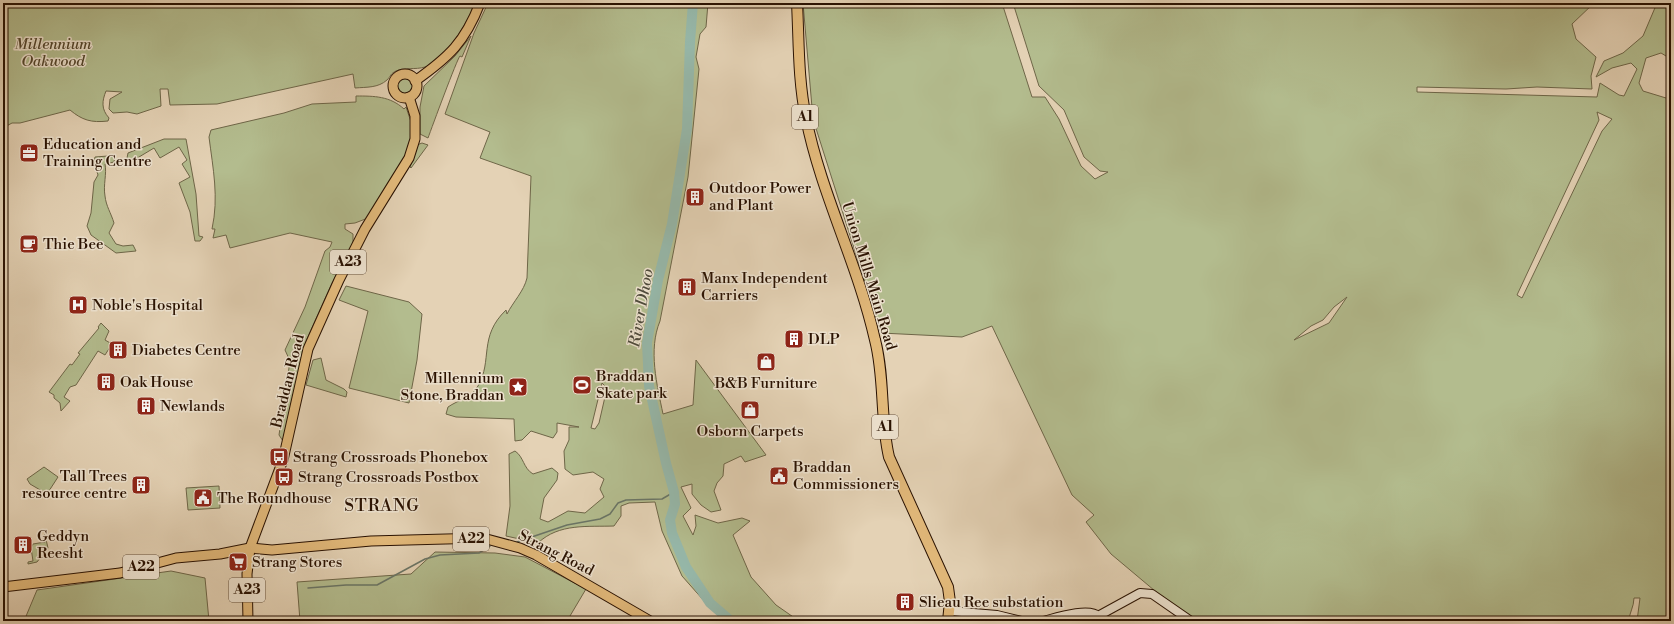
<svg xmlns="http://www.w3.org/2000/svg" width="1674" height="624" viewBox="0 0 1674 624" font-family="'Libre Bodoni',serif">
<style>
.green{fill:#b3bc8e;stroke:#6e6648;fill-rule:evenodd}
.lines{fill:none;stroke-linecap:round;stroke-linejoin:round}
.stream{stroke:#6a7566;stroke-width:1.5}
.river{stroke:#96b8aa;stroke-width:10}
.secondary-casing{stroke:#291101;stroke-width:10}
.primary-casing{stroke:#291101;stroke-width:11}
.highway-casing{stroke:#291101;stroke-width:12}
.secondary{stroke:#ede2cf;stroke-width:8}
.primary{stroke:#e2b97a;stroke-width:9}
.highway{stroke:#e2b97a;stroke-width:10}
.labels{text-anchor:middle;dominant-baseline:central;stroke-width:3;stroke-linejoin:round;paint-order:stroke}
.shield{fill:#ede2cf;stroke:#64503f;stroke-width:1}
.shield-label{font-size:14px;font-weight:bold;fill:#291101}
.park-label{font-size:15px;font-style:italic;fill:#52442b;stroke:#ede2cf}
.poi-label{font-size:15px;fill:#291101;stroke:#ede2cf;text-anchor:start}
.street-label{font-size:15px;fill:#291101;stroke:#ede2cf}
.water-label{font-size:16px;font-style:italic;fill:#4f4b3c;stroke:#ede2cf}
.quarter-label{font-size:17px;letter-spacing:1px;fill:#291101;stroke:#ede2cf}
</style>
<rect width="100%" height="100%" fill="#e4d2b5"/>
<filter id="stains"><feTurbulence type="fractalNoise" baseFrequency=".005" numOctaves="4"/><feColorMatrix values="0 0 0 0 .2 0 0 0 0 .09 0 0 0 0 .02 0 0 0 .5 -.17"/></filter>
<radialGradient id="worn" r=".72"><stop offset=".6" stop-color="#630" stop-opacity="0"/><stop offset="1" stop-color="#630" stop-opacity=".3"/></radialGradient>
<g class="green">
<path d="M3 3H475C468 22 445 61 425 67 415 70 405 67 396 71 391 73 390 77 387 80 378 88 367 87 355 88L353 74 217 104 170 105 168 89H160L161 106 137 114 127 112 113 113 109 109 110 99 122 92 106 91C102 101 101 109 109 118L108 121C91 123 82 120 70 110L20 123H12L3 128Z"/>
<path d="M488 3H708L706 27 700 34 696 57 699 69 688 177 660 321C648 350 657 385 663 414L693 405 696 360 766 455 745 462 741 456 724 464 723 476 717 483 714 491 721 510 711 512 701 505 692 494V484L681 487 691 508 683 516 693 535 696 526 695 515 718 523 742 518 750 521 733 535 751 577 776 605 799 621H726L713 611 682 576 662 531 655 502 629 503 621 506V516L614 526C588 527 559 523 538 543L506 536 510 506 509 454 515 451C524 457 523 468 533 474L552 468 558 473 557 480 544 498 540 519 548 522 568 511 585 513 604 497 600 489 604 479 593 472 573 475 565 469 564 451 569 440V427H579L557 423V432L553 438 531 431 522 440 515 441 514 419 456 417 446 414 448 407C458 400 471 398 478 386 493 360 478 337 506 310L507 314C513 302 524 291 527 278L531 176 480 158 490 132 445 114 474 33ZM602 383 607 388 599 423 595 429 591 428Z"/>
<path d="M803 3H1002L1032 97H1045L1059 119 1081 166 1095 179 1108 172 1100 171 1084 157 1064 110 1039 86 1013 3H1594L1572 24 1576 39 1596 57 1591 76 1592 89 1537 87 1506 89 1417 87V92L1597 97 1600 83 1619 95 1624 96 1637 69 1631 63 1612 68 1596 77 1604 61 1623 53 1643 36 1657 3H1671V59L1661 53 1646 58 1639 83 1643 91 1666 98 1671 95V621H1637L1640 598H1634C1634 607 1629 613 1629 621H1198L1161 596 1111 554 1086 522 1094 515 1072 495 992 326 962 337 881 333 813 119ZM1597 112 1612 119 1602 131 1522 298 1517 295 1599 120ZM1347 297 1329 323 1294 340 1311 326 1323 320 1334 307Z"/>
<path d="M471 36 462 57 460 56C457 59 432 127 428 138L420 134V107L424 86 455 56Z"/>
<circle cx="405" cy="86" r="8"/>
<path d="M356 96C374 96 390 96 404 109L406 107 413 128 407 158 368 218 355 223 345 224V229L353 234V245L332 283 306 341 283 441 279 435 290 361 285 350 305 307 325 251 330 247 332 242 290 233 230 248 226 235 213 238 215 229H212C219 197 213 169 209 137L211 130 284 113 312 104 356 102Z"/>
<path d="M164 139H186L196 194 199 236 203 237 200 241H195L190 212 179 183 190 177 182 164 187 160 179 147 160 158 154 148 129 163 127 158 128 153Z"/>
<path d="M422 143 428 145 411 168 410 167 417 145Z"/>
<path d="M108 156H115L114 162 105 164C107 174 103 185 105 196 106 206 111 213 114 223L109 233 116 244 123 246 133 245 136 251 116 253 91 235 87 226 91 213 94 182 98 175 94 162 95 157Z"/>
<path d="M346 286 409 302 422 314 417 360 409 403 349 388 368 311 339 300Z"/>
<path d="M101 323 109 331 105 340 112 344 105 355 98 351 76 385 70 387 64 397 70 401 61 411 60 403 54 398V395L49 392 70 364 72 365 80 354 78 353 99 328 98 327Z"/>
<path d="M321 358 326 380 344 389 347 392 346 397 306 385 313 360Z"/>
<path d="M44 467 58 477 47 494 30 484 27 479Z"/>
<path d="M219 486 220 508 188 510 186 488Z"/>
<path d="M44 535H45L48 548 37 562 28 564V562L33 561 31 548 33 544 45 542Z"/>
<path d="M435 552 495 553 525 557 586 589 567 621H300L297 582 411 574Z"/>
<path d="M171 571 205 578 209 621H24L37 590Z"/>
</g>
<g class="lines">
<g class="stream">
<path d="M517 542 567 525 600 519 610 514 618 503 626 500 662 499 674 492"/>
<path d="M308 588 346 585H377L425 559 440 555 479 553 490 546"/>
</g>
<path class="river" d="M693 3 690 42 687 129 672 224 658 280 647 343 649 386 666 463 674 492 675 504 670 520 672 533 686 567 710 603 731 621"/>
<defs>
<g id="secondary">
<path d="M950 611 997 615 1022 621"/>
<path d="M1043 621C1055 618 1089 607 1098 616L1140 593 1152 594 1191 621"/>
</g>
<g id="primary">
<circle cx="405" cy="86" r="12"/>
<path d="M415 81C449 57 465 42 480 3"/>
<path d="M3 587 120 573 176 558 220 554 250 548 272 550 371 541 483 538 520 548 536 555 650 621"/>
<path d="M248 621 247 574 250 548 283 460 308 349 339 280 365 229 409 158 415 139V116L409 97"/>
</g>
<path id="highway" d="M797 3C799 41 798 80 806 118 821 194 858 264 875 340 885 378 880 419 889 457L948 587 950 602 948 621"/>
</defs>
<use href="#secondary" class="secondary-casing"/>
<use href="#primary" class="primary-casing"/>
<use href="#highway" class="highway-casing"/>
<use href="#secondary" class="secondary"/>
<use href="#primary" class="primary"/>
<use href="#highway" class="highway"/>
</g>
<defs>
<symbol id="office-square" viewBox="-11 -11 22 22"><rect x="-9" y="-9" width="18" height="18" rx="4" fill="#8f2418" stroke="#ede2cf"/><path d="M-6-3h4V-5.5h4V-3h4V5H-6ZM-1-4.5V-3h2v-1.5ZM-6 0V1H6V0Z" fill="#fff"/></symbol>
<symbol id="building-square" viewBox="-11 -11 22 22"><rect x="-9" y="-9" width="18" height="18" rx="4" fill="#8f2418" stroke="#ede2cf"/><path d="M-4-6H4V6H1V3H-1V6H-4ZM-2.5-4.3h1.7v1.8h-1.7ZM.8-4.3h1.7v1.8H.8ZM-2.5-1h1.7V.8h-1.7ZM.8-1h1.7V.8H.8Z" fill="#fff"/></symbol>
<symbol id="cafe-square" viewBox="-11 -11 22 22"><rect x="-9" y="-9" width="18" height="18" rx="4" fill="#8f2418" stroke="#ede2cf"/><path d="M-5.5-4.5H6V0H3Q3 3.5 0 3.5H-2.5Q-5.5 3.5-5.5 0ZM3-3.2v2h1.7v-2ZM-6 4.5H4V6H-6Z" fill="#fff"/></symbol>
<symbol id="hospital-square" viewBox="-11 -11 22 22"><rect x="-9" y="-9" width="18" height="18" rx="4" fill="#8f2418" stroke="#ede2cf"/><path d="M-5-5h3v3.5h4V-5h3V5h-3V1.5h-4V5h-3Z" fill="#fff"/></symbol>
<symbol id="shop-square" viewBox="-11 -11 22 22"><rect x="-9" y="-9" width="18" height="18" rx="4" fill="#8f2418" stroke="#ede2cf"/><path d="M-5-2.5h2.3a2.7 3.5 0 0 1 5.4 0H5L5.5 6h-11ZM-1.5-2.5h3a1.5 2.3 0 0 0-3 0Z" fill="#fff"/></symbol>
<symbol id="stadium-square" viewBox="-11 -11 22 22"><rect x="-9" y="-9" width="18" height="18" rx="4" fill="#8f2418" stroke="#ede2cf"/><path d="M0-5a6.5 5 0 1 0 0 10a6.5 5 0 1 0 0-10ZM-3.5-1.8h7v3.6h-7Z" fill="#fff"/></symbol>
<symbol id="sight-square" viewBox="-11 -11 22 22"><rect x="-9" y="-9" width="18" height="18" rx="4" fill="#8f2418" stroke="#ede2cf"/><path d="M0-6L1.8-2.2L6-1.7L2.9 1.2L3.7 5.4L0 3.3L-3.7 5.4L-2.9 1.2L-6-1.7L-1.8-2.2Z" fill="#fff"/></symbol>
<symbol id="bus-square" viewBox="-11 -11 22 22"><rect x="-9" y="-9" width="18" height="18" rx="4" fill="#8f2418" stroke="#ede2cf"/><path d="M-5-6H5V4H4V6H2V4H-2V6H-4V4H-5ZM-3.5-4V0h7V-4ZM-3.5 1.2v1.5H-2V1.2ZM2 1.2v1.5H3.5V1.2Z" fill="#fff"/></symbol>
<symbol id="civic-square" viewBox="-11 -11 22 22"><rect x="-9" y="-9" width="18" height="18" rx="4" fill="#8f2418" stroke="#ede2cf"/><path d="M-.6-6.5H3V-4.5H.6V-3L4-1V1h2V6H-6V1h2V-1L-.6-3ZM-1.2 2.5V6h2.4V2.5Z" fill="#fff"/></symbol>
<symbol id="supermarket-square" viewBox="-11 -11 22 22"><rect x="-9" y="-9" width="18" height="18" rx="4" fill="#8f2418" stroke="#ede2cf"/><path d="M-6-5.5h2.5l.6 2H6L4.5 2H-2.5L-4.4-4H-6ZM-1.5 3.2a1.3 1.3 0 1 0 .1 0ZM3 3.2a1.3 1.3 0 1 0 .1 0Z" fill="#fff"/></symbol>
</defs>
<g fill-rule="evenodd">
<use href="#office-square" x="18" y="142" width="22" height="22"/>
<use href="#building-square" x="684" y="186" width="22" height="22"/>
<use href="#cafe-square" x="18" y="233" width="22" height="22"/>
<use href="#building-square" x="676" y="276" width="22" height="22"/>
<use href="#hospital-square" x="67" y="294" width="22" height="22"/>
<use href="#building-square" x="783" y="328" width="22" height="22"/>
<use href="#building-square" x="107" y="339" width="22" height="22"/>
<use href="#shop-square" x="755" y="351" width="22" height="22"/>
<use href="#building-square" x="95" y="371" width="22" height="22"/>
<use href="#stadium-square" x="571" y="374" width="22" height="22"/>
<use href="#sight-square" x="507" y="376" width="22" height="22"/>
<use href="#building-square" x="135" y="395" width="22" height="22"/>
<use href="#shop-square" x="739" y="399" width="22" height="22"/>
<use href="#bus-square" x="268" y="446" width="22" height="22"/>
<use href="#civic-square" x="768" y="465" width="22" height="22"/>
<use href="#bus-square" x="273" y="466" width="22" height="22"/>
<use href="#building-square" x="130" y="474" width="22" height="22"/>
<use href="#civic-square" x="192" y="487" width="22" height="22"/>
<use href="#building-square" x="12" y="534" width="22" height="22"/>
<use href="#supermarket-square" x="227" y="551" width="22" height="22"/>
<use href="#building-square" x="894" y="591" width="22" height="22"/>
</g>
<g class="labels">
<g class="shield">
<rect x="792" y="105" width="26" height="24" rx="3"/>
<rect x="330" y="250" width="36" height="24" rx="3"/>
<rect x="872" y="415" width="26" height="24" rx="3"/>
<rect x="453" y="527" width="36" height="24" rx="3"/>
<rect x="123" y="555" width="36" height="24" rx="3"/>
<rect x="229" y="578" width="36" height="24" rx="3"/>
</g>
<g class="shield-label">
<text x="805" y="117">A1</text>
<text x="348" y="262">A23</text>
<text x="885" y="427">A1</text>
<text x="471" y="539">A22</text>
<text x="141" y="567">A22</text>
<text x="247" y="590">A23</text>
</g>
<g class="park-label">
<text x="53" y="44">Millennium<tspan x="53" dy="17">Oakwood</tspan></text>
</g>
<g class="poi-label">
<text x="43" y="144">Education and<tspan x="43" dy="17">Training Centre</tspan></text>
<text x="709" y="188">Outdoor Power<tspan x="709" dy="17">and Plant</tspan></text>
<text x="43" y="244">Thie Bee</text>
<text x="701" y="278">Manx Independent<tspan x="701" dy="17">Carriers</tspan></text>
<text x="92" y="305">Noble's Hospital</text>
<text x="808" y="339">DLP</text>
<text x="132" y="350">Diabetes Centre</text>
<text x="596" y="376">Braddan<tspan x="596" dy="17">Skate park</tspan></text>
<text x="504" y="378" text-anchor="end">Millennium<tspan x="504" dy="17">Stone, Braddan</tspan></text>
<text x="120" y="382">Oak House</text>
<text x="766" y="383" text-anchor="middle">B&amp;B Furniture</text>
<text x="160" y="406">Newlands</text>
<text x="750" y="431" text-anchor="middle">Osborn Carpets</text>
<text x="293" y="457">Strang Crossroads Phonebox</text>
<text x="793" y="467">Braddan<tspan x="793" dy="17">Commissioners</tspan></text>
<text x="127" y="476" text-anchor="end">Tall Trees<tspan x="127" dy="17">resource centre</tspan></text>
<text x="298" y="477">Strang Crossroads Postbox</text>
<text x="217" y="498">The Roundhouse</text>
<text x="37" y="536">Geddyn<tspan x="37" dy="17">Reesht</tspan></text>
<text x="252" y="562">Strang Stores</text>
<text x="919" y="602">Slieau Ree substation</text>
</g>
<g class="street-label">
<text transform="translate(869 276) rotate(73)">Union Mills Main Road</text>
<text transform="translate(288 381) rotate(-76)">Braddan Road</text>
<text transform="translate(556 553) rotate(27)">Strang Road</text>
</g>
<g class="water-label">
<text transform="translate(641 308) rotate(-80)">River Dhoo</text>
</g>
<g class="quarter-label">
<text x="382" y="506">STRANG</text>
</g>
</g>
<rect width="1674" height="624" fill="none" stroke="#e4d2b5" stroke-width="16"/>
<rect x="4" y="4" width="1666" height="616" fill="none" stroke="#291101" stroke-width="2"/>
<rect x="8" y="8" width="1658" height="608" fill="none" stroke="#291101"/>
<rect width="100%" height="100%" filter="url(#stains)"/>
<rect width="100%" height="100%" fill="url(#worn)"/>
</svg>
